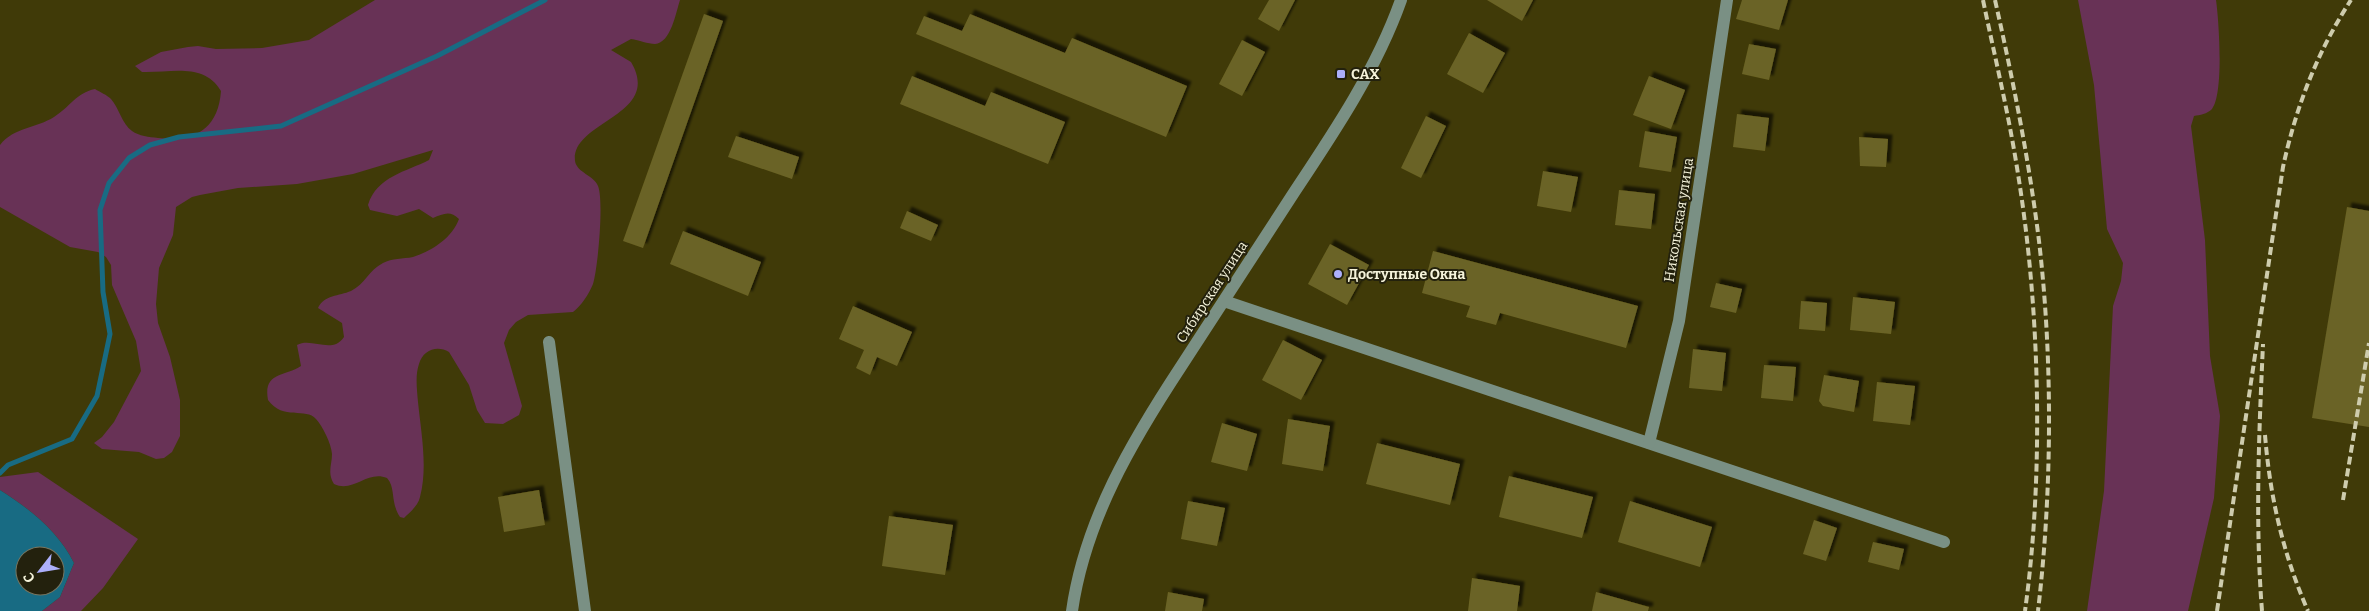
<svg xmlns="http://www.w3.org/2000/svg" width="2369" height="611" viewBox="0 0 2369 611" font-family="Bitter,serif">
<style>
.green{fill:#683256}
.water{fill:#186b83;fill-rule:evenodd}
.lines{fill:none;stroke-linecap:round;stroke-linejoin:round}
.stream{stroke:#186b83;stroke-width:5}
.building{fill:#6b6325;filter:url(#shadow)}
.minor{stroke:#7a9084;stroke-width:12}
.rail{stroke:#ceccad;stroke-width:4;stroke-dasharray:8 4;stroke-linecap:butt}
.poi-dot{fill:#acaffb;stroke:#23210d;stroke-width:2}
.labels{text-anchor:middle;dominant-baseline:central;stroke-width:4;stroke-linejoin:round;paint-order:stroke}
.poi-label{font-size:14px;font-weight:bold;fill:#f5f3da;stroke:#23210d;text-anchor:start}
.street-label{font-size:14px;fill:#f5f3da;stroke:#23210d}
</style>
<defs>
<filter id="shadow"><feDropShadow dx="4.5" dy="-4.5" stdDeviation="1" flood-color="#0009"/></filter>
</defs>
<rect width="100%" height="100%" fill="#403a08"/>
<g class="green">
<path d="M375 0H680C676 12 671 43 655 44 648 44 639 40 631 39L611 50 631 62C663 116 571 121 575 161 577 173 594 175 598 186 604 200 598 268 593 284 589 294 581 306 573 312L528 315 516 322 509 330 504 343 522 406 519 415 503 424 485 423 477 410 469 385 449 352C437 345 423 350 419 364 415 375 417 390 418 402 421 432 428 467 420 497 418 506 410 512 404 518L400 517C390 502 396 488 387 478 367 470 354 493 334 484 327 473 332 465 332 454 331 443 323 427 316 419 306 407 283 421 268 400 263 372 284 377 301 366L297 345C312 337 332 355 344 337L342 323 318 308C324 295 339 296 351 291 365 284 369 270 383 263 392 258 403 259 413 257 432 251 452 238 459 219 450 210 443 214 433 218L419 209 397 216 370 210 368 205C377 176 406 172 429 160L433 150 353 174 297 184 238 188 200 195 192 197 176 207 173 235 159 268 156 304 158 323 170 357 180 400V436L172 452 164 458 156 459 139 452 102 449 94 443 102 437 114 422 141 371 136 341 112 285 111 265 106 257 98 252 70 247 0 207V145C14 127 37 128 54 117 70 107 76 93 95 89 100 92 107 95 111 99 119 108 122 124 132 131 139 136 149 137 158 138 194 142 218 130 221 91 204 62 171 73 142 72L135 66 161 52 188 47 198 46 216 49 262 48 309 40Z"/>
<path d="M2078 0H2216C2219 20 2224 94 2212 109 2207 114 2200 115 2194 116L2191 126 2205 240 2210 356 2220 416 2214 498 2188 611H2087L2104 491 2113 306 2121 281 2123 263 2107 229 2094 85Z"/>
<path d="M38 472 138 539 103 588 81 611H42L60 597 74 563C58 531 30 509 0 490V477Z"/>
</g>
<path class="water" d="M0 490C30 509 58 531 74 563L60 597 42 611H0ZM25 556H55V586H25Z"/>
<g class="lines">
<path class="stream" d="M0 473 8 465 72 439 97 396 110 334 103 292 100 210 109 183 129 158 150 145 179 137 281 126 437 56 545 0"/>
</g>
<g class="building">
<path d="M1269 0H1295L1279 31 1258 19Z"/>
<path d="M1487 0H1533L1522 21Z"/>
<path d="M1742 0H1788L1779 30 1736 19Z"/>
<path d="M704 14 723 21 643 248 623 241Z"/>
<path d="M970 14 1065 53 1072 38 1187 86 1166 137 916 34 924 16 962 31Z"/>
<path d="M1469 33 1505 53 1483 93 1447 74Z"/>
<path d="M1242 40 1265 52 1242 96 1219 84Z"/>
<path d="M1749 44 1776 49 1769 80 1742 74Z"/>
<path d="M912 76 985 106 991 92 1065 122 1048 164 900 104Z"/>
<path d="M1649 76 1685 90 1671 129 1633 115Z"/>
<path d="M1737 114 1769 118 1765 151 1733 147Z"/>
<path d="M1426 116 1446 126 1421 178 1401 168Z"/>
<path d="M1645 131 1677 137 1671 172 1639 167Z"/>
<path d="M736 136 799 157 792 179 728 157Z"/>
<path d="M1859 137 1888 139 1886 167 1860 166Z"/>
<path d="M1543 171 1578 177 1571 212 1537 206Z"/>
<path d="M1619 190 1655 194 1651 229 1615 225Z"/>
<path d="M2347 207 2369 211V427L2312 418Z"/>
<path d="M907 211 938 225 931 241 900 228Z"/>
<path d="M683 231 761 262 748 296 670 264Z"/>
<path d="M1330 244 1369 265 1347 305 1308 284Z"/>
<path d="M1433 251 1638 306 1626 348 1500 313 1496 325 1466 317 1470 306 1422 293Z"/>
<path d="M1716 283 1742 289 1736 313 1710 307Z"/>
<path d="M1853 297 1895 302 1891 334 1850 330Z"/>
<path d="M1801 301 1827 303 1825 331 1799 329Z"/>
<path d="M853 306 912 332 897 366 877 357 870 375 856 368 864 350 839 339Z"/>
<path d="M1283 340 1322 360 1301 400 1262 380Z"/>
<path d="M1693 349 1726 353 1722 391 1689 388Z"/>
<path d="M1764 365 1796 367 1793 401 1761 398Z"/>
<path d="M1824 375 1859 381 1854 412 1823 406 1819 401Z"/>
<path d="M1877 382 1915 386 1910 425 1873 421Z"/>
<path d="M1288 419 1330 426 1323 471 1282 464Z"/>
<path d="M1222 423 1257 434 1247 471 1211 462Z"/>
<path d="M1377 443 1460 464 1450 505 1366 484Z"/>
<path d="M1509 476 1593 497 1582 538 1499 517Z"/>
<path d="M539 490 545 525 504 532 498 497Z"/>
<path d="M1188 501 1225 508 1217 546 1181 539Z"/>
<path d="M1630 501 1712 527 1700 567 1618 542Z"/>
<path d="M889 516 953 525 945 575 882 566Z"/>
<path d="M1814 520 1837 528 1826 561 1803 554Z"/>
<path d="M1873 542 1904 549 1899 570 1868 562Z"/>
<path d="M1472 578 1520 586 1517 611H1468Z"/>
<path d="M1168 592 1204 599 1202 611H1165Z"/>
<path d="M1596 592 1649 607 1648 611H1592Z"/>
</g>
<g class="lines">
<g class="minor">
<path d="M1224 301 1944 542"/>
<path d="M549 342 585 611"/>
<path d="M1649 443 1679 321 1727 0"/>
<path d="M1072 611C1085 520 1132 441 1182 365 1220 307 1257 249 1295 191 1335 131 1377 68 1401 0"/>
</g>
<g class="rail">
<path d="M1983 0C1995 58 2009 115 2018 174 2040 310 2044 474 2025 611"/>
<path d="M1995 0C2013 80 2029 160 2039 241 2053 361 2052 492 2038 611"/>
<path d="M2265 435C2270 497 2283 554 2308 611"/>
<path d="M2343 500 2369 343"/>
<path d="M2217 611 2283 167C2296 107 2317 52 2351 0"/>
<path d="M2262 611C2255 522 2259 433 2263 344"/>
</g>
</g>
<g class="poi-dot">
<rect x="1336" y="69" width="10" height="10" rx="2.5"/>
<circle cx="1338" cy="274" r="5"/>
</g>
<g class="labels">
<g class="poi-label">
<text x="1351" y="74">САХ</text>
<text x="1348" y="274">Доступные Окна</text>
</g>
<g class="street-label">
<text transform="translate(1679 220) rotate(-81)">Никольская улица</text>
<text transform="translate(1212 292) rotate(-57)">Сибирская улица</text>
</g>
</g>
<g transform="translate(40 571) rotate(239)"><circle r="24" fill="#23210d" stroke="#77755f"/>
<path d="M0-4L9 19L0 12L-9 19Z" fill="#acaffb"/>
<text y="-8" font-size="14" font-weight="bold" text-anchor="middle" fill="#f5f3da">С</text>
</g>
</svg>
